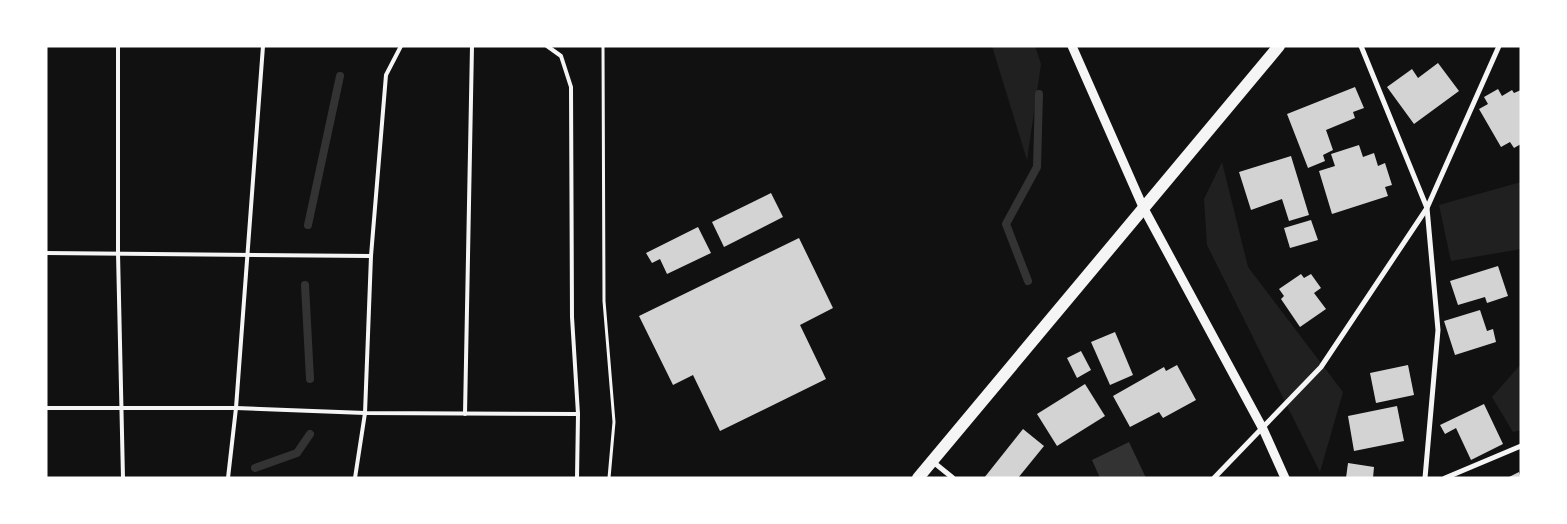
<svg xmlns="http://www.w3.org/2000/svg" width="1567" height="524" viewBox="0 0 1567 524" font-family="'Alegreya Sans',sans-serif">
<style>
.green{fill:#202020}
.water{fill:#333}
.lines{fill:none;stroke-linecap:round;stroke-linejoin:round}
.stream{stroke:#333;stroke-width:8}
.building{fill:#d3d3d3}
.path{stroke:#f5f5f5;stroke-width:3}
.service{stroke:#f5f5f5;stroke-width:4}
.minor{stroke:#f5f5f5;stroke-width:5}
.tertiary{stroke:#f5f5f5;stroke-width:9}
.primary{stroke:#f5f5f5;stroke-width:12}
</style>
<rect width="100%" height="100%" fill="#111"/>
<g class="green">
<path d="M992 46H1035L1041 64 1027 160Z"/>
<path d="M1222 162 1248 267 1343 392 1320 472 1207 245 1204 199Z"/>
<path d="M1521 182V249L1451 261 1439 205Z"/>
<path d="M1521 364V430L1513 432 1492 397Z"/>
</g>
<path class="water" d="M1129 442 1146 478H1100L1092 460Z"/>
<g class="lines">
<g class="stream">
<path d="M308 225 340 76"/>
<path d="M1028 281 1006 224 1037 167 1039 94"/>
<path d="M305 285 310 379"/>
<path d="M255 468 297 453 310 434"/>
</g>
</g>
<g class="building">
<path d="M1438 63 1459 91 1414 124 1387 87 1412 69 1418 78Z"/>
<path d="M1355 87 1364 108 1353 112 1355 118 1326 130 1333 150 1323 155 1325 161 1308 168 1287 114Z"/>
<path d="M1498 89 1502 96 1512 90 1514 93 1521 90V144L1514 148 1510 142 1501 147 1479 109 1488 104 1484 97Z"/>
<path d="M1359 145 1363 157 1374 153 1378 166 1385 163 1392 185 1385 187 1388 196 1332 214 1319 171 1335 166 1331 154Z"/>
<path d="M1291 156 1309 215 1289 221 1282 199 1251 210 1239 172Z"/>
<path d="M771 193 783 217 724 247 712 222Z"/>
<path d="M1311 220 1318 240 1290 248 1284 228Z"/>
<path d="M698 227 711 253 667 274 660 259 652 263 646 253Z"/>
<path d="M799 238 833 308 800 325 826 379 720 431 693 375 673 385 639 316Z"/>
<path d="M1498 266 1508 296 1487 303 1485 297 1458 305 1450 281Z"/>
<path d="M1301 274 1304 278 1311 274 1321 288 1314 293 1326 309 1300 327 1281 299 1284 296 1279 289Z"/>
<path d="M1480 310 1487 331 1493 329 1496 342 1455 355 1444 321Z"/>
<path d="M1115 332 1133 375 1110 385 1091 342Z"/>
<path d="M1081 351 1091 370 1077 378 1067 358Z"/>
<path d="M1177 365 1196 400 1163 418 1159 412 1130 427 1113 396 1164 367 1166 371Z"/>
<path d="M1408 365 1414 395 1376 403 1370 373Z"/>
<path d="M1085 384 1105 416 1057 446 1037 414Z"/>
<path d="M1484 404 1503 444 1471 460 1456 428 1445 434 1440 425Z"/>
<path d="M1397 406 1404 441 1354 451 1348 416Z"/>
<path d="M1023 429 1044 446 1018 478H984Z"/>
<path d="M1348 463 1374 467 1373 478H1346Z"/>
<path d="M1519 472 1521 478H1507Z"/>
</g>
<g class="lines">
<path class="path" d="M603 46 604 301 614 422 609 478"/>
<g class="service">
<path d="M118 46V253L123 478"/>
<path d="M547 46 561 56 571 87 572 317 578 414 577 478"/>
<path d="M46 253 371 256"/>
<path d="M46 408H236L365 413 578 414"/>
<path d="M465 414 472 46"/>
<path d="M228 478 236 408 263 46"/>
<path d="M355 478 365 413 371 256 386 75 401 46"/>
</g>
<g class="minor">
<path d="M1361 46 1427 208 1438 330 1425 478"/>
<path d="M932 461 953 478"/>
<path d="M1214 478 1321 367 1427 208 1499 46"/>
<path d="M1445 478 1521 446"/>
</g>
<path class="tertiary" d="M1072 46 1143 207 1263 429 1285 478"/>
<path class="primary" d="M918 478 1279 46"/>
</g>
<rect width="1567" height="524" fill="none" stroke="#ffffff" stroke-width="95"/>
</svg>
